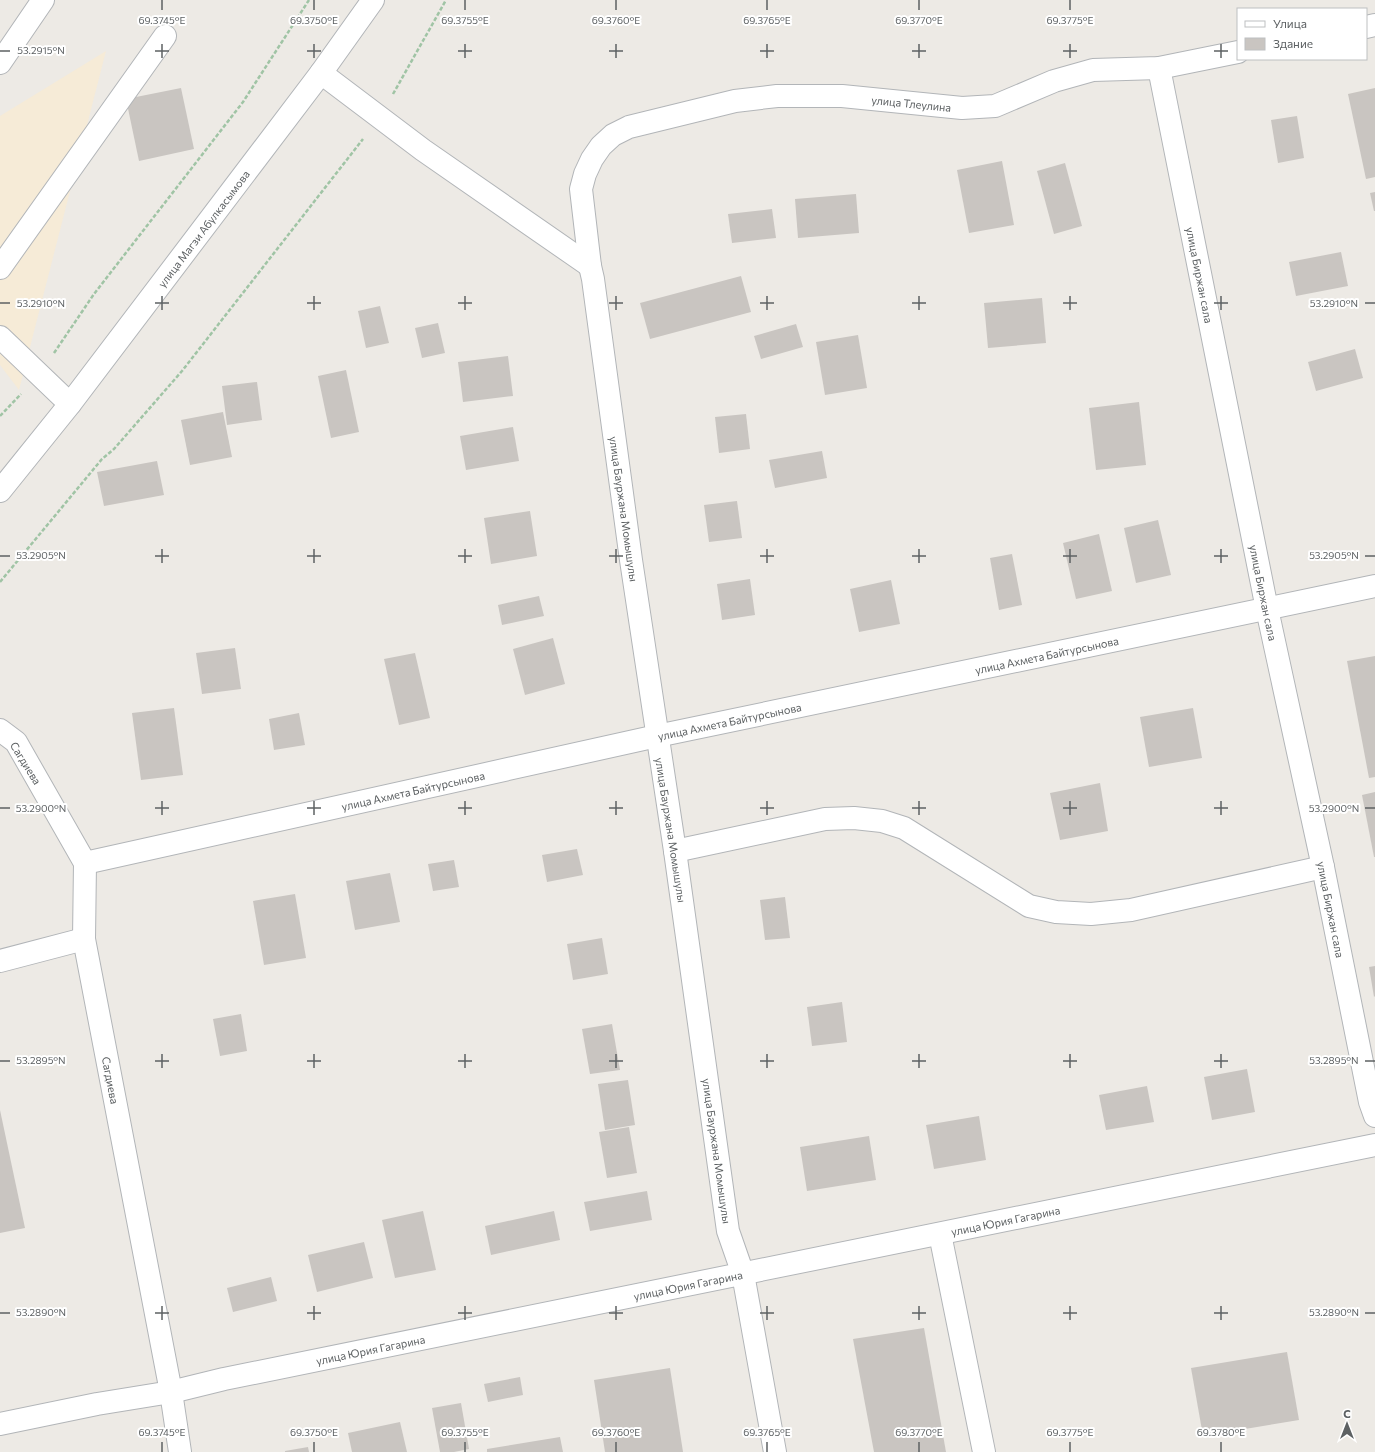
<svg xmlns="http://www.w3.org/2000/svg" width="1375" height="1452" viewBox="0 0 1375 1452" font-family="Commissioner,sans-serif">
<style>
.sand{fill:#f6ebd7}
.building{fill:#c9c5c1}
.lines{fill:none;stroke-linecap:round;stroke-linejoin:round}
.minor-casing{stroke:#b2b5b8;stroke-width:24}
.path{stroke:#a0c4a5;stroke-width:2.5;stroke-dasharray:4 2;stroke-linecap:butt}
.minor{stroke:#fff;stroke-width:22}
.ticks{fill:none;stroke:#5d6163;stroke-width:1.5}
.labels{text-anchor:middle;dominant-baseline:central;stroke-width:4;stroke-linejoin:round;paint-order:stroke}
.street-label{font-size:11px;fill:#5d6163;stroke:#fff}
.ticks-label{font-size:10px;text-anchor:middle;fill:#5d6163;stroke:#fff;stroke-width:4;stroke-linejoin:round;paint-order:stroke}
</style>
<rect width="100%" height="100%" fill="#edeae5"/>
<path class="sand" d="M106 51 19 390 0 365V116Z"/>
<g class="building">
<path d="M181 88 194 149 139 161 126 99Z"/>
<path d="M1375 88V177L1366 179 1348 94Z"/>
<path d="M1297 116 1304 158 1278 163 1271 120Z"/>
<path d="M1002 161 1014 225 969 233 957 170Z"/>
<path d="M1065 163 1082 226 1054 234 1037 171Z"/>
<path d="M1375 192V211H1374L1370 193Z"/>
<path d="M856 194 859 233 798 238 795 199Z"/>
<path d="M772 209 776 238 732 243 728 214Z"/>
<path d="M1341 252 1348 286 1296 296 1289 262Z"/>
<path d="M741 276 751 312 650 339 640 303Z"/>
<path d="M1042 298 1046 343 988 348 984 303Z"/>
<path d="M380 306 389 343 366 348 358 311Z"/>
<path d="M438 323 445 353 422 358 415 328Z"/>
<path d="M796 324 803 347 761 359 754 336Z"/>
<path d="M858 335 867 388 825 395 816 342Z"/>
<path d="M1355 349 1363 378 1316 391 1308 362Z"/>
<path d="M508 356 513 396 463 402 458 362Z"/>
<path d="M346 370 359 432 331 438 318 376Z"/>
<path d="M257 382 262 420 227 425 222 386Z"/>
<path d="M1139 402 1146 465 1096 470 1089 408Z"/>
<path d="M223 412 232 457 190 465 181 420Z"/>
<path d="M746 414 750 449 719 453 715 417Z"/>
<path d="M513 427 519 461 466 470 460 436Z"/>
<path d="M822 451 827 478 775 488 769 460Z"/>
<path d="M157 461 164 495 104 506 97 472Z"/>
<path d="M737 501 742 538 709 542 704 505Z"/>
<path d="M530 511 537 556 491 564 484 518Z"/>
<path d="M1158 520 1171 575 1136 583 1124 528Z"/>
<path d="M1099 534 1112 591 1076 599 1063 543Z"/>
<path d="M1012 554 1022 605 999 610 990 558Z"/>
<path d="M750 579 755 615 722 620 717 584Z"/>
<path d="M891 580 900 624 859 632 850 589Z"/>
<path d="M539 596 544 616 502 625 498 605Z"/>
<path d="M553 638 565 684 525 695 513 649Z"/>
<path d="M235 648 241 689 202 694 196 653Z"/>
<path d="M415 653 430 718 399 725 384 659Z"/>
<path d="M1375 656V777L1369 778 1347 661Z"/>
<path d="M174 708 183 775 141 780 132 713Z"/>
<path d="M1193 708 1202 758 1149 767 1140 717Z"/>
<path d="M299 713 305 745 274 750 269 719Z"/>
<path d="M1100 783 1108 831 1060 840 1050 793Z"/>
<path d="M1375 792V857H1374L1362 795Z"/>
<path d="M577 849 583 875 547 882 542 855Z"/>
<path d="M454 860 459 887 433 891 428 864Z"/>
<path d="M390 873 400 922 355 930 346 881Z"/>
<path d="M295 894 306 958 264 965 253 901Z"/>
<path d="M785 897 790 938 765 940 760 900Z"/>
<path d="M602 938 608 974 573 980 567 944Z"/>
<path d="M1375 966V996L1374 997 1369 967Z"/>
<path d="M842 1002 847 1042 812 1046 807 1007Z"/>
<path d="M241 1014 247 1051 220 1056 213 1019Z"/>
<path d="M612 1024 620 1070 590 1074 582 1029Z"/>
<path d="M1247 1069 1255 1112 1212 1120 1204 1077Z"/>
<path d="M628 1080 635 1125 605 1130 598 1084Z"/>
<path d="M1147 1086 1154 1122 1106 1130 1099 1095Z"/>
<path d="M0 1110 25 1228 0 1233Z"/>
<path d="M979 1116 986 1160 934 1169 926 1125Z"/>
<path d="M629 1127 637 1173 607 1178 599 1132Z"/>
<path d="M869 1136 876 1180 807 1191 800 1147Z"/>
<path d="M647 1191 652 1220 590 1231 584 1202Z"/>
<path d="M423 1211 436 1270 395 1278 382 1220Z"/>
<path d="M554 1211 560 1240 491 1255 485 1226Z"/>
<path d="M364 1242 373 1278 317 1292 308 1255Z"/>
<path d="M271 1277 277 1301 233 1312 227 1288Z"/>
<path d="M924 1328 946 1452H874L853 1339Z"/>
<path d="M1287 1352 1299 1420 1203 1436 1191 1368Z"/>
<path d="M670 1368 683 1452H605L594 1380Z"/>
<path d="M520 1377 523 1395 488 1402 484 1384Z"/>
<path d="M461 1403 469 1449 454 1452H440L432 1408Z"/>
<path d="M400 1422 407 1452H352L348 1433Z"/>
<path d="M560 1437 563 1452H487V1449Z"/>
<path d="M308 1447 309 1452H285V1451Z"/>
</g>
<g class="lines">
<defs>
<g id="minor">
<path d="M1366 27 1375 25"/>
<path d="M0 63 43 0"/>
<path id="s1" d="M1159 68 1267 609 1323 867 1370 1102 1375 1116"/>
<path d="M321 73 423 150 590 266"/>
<path d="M0 268 165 36"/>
<path d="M0 337 70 404"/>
<path id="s2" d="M0 491 70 404 321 73 373 0"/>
<path id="s3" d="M0 730 16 742 85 863 84 939 171 1392 180 1452"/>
<path d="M675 851 825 819 854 818 882 821 904 828 1029 906 1056 912 1091 914 1131 910 1323 867"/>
<path id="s4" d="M85 863 657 736 1375 586"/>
<path d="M0 961 84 939"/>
<path d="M940 1234 984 1452"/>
<path id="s5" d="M0 1424 97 1404 171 1392 224 1379 1375 1145"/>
<path id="s6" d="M775 1452 743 1274 728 1231 675 851 631 560 593 279 590 266 581 189 585 174 592 159 601 146 613 135 629 127 735 101 777 96H842L962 108 995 106 1054 81 1093 70 1159 68 1238 52"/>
</g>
</defs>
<use href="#minor" class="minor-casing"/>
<g class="path">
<path d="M393 94 446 0"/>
<path d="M54 353 94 294 243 102 309 0"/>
<path d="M0 416 21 394"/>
<path d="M0 582 102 459 114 449 182 371 363 139"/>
</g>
<use href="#minor" class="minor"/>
</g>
<path class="ticks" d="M162 0V10M314 0V10M465 0V10M616 0V10M767 0V10M919 0V10M1070 0V10M162 44V58M314 44V58M465 44V58M616 44V58M767 44V58M919 44V58M1070 44V58M1221 44V58M0 51H10M155 51H169M307 51H321M458 51H472M609 51H623M760 51H774M912 51H926M1063 51H1077M1214 51H1228M162 296V310M314 296V310M465 296V310M616 296V310M767 296V310M919 296V310M1070 296V310M1221 296V310M0 303H10M155 303H169M307 303H321M458 303H472M609 303H623M760 303H774M912 303H926M1063 303H1077M1214 303H1228M1365 303H1375M162 549V563M314 549V563M465 549V563M616 549V563M767 549V563M919 549V563M1070 549V563M1221 549V563M0 556H10M155 556H169M307 556H321M458 556H472M609 556H623M760 556H774M912 556H926M1063 556H1077M1214 556H1228M1365 556H1375M162 801V815M314 801V815M465 801V815M616 801V815M767 801V815M919 801V815M1070 801V815M1221 801V815M0 808H10M155 808H169M307 808H321M458 808H472M609 808H623M760 808H774M912 808H926M1063 808H1077M1214 808H1228M1365 808H1375M162 1054V1068M314 1054V1068M465 1054V1068M616 1054V1068M767 1054V1068M919 1054V1068M1070 1054V1068M1221 1054V1068M0 1061H10M155 1061H169M307 1061H321M458 1061H472M609 1061H623M760 1061H774M912 1061H926M1063 1061H1077M1214 1061H1228M1365 1061H1375M162 1306V1320M314 1306V1320M465 1306V1320M616 1306V1320M767 1306V1320M919 1306V1320M1070 1306V1320M1221 1306V1320M0 1313H10M155 1313H169M307 1313H321M458 1313H472M609 1313H623M760 1313H774M912 1313H926M1063 1313H1077M1214 1313H1228M1365 1313H1375M162 1442V1452M314 1442V1452M465 1442V1452M616 1442V1452M767 1442V1452M919 1442V1452M1070 1442V1452M1221 1442V1452"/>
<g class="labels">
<g class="street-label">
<text stroke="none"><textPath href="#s6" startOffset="1647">улица Тлеулина</textPath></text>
<text stroke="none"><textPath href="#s2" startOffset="332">улица Магзи Абулкасымова</textPath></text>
<text stroke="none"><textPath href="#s1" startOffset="211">улица Биржан сала</textPath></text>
<text transform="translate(624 509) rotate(82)">улица Бауржана Момышулы</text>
<text stroke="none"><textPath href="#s1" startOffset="535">улица Биржан сала</textPath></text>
<text stroke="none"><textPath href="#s4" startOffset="984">улица Ахмета Байтурсынова</textPath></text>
<text stroke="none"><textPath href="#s4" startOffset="660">улица Ахмета Байтурсынова</textPath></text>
<text transform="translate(26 763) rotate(58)">Сагдиева</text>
<text stroke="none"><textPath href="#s4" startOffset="336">улица Ахмета Байтурсынова</textPath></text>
<text transform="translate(671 830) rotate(81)">улица Бауржана Момышулы</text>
<text stroke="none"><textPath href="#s1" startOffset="859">улица Биржан сала</textPath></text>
<text stroke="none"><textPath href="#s3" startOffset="379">Сагдиева</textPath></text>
<text transform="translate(717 1151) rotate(82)">улица Бауржана Момышулы</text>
<text stroke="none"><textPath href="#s5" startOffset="1026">улица Юрия Гагарина</textPath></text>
<text stroke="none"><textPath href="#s5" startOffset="702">улица Юрия Гагарина</textPath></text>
<text stroke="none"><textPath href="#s5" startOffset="378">улица Юрия Гагарина</textPath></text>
</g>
</g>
<g class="ticks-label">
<text x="162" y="24">69.3745°E</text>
<text x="314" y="24">69.3750°E</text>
<text x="465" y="24">69.3755°E</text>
<text x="616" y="24">69.3760°E</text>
<text x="767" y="24">69.3765°E</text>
<text x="919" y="24">69.3770°E</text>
<text x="1070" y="24">69.3775°E</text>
<text x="41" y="54">53.2915°N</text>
<text x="41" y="307">53.2910°N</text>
<text x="1334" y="307">53.2910°N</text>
<text x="41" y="559">53.2905°N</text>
<text x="1334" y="559">53.2905°N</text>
<text x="41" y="812">53.2900°N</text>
<text x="1334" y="812">53.2900°N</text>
<text x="41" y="1064">53.2895°N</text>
<text x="1334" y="1064">53.2895°N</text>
<text x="41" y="1316">53.2890°N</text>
<text x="1334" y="1316">53.2890°N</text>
<text x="162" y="1436">69.3745°E</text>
<text x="314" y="1436">69.3750°E</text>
<text x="465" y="1436">69.3755°E</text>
<text x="616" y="1436">69.3760°E</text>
<text x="767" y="1436">69.3765°E</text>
<text x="919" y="1436">69.3770°E</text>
<text x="1070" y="1436">69.3775°E</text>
<text x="1221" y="1436">69.3780°E</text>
</g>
<rect x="1237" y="8" width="130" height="52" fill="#ffffff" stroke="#bec0c1"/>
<rect x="1245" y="21" width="20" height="6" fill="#ffffff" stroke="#bec0c1"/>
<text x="1273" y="28" font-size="12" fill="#5d6163">Улица</text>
<rect x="1245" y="38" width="20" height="12" fill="#c9c5c1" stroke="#bec0c1"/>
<text x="1273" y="48" font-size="12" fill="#5d6163">Здание</text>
<g transform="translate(1347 1424)" stroke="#ffffff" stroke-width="3" paint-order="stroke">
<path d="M0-3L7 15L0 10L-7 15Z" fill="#5d6163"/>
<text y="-6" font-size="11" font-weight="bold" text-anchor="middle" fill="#5d6163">С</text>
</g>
</svg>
